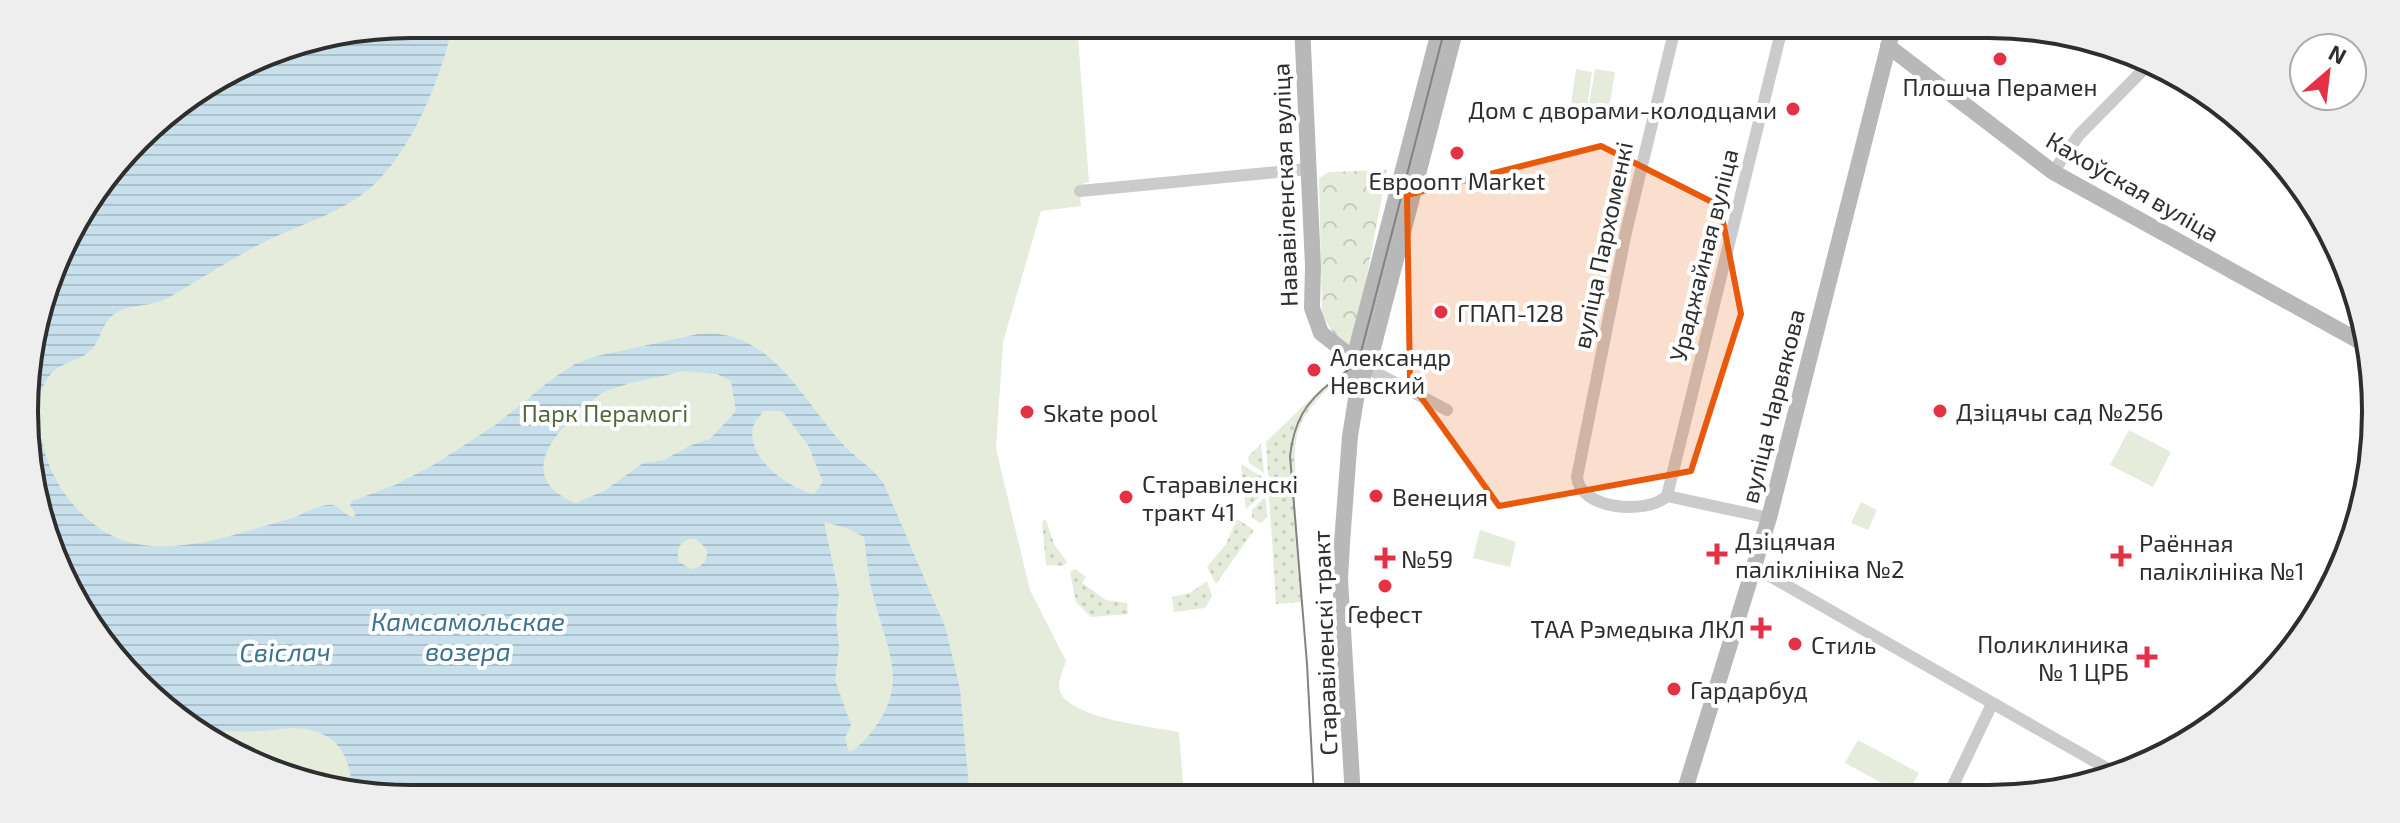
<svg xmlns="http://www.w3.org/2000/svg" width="2400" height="823" viewBox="0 0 2400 823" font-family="'Exo 2',sans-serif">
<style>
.grass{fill:url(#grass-dots)}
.forest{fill:url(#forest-crowns)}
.park{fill:#e5ecdc}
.water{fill:url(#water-rules);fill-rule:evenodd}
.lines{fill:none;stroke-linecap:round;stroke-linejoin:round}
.street{stroke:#cbcbcb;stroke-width:12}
.secondary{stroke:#b8b8b8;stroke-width:16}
.tram{stroke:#838383;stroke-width:2}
.marked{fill:#e8590c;fill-opacity:0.2;stroke:#e8590c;stroke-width:6;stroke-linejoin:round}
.poi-dot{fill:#e53145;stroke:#fff;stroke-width:3}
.labels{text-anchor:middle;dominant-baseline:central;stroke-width:8;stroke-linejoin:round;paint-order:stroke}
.poi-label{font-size:24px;fill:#2e2e2e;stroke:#fff;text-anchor:start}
.street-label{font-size:24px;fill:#2e2e2e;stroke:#fff}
.park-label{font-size:24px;fill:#536a3c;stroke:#fff}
.water-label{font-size:26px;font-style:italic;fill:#3c7390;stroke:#fff}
.rim{fill:none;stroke:#2e2e2e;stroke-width:4}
</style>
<defs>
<pattern id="grass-dots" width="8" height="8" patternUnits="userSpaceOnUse" patternTransform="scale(2)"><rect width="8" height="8" fill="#e5ecdc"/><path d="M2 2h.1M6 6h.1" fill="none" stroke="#c5cbbd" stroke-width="1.8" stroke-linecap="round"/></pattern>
<pattern id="forest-crowns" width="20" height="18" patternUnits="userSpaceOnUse" patternTransform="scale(2)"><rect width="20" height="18" fill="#e5ecdc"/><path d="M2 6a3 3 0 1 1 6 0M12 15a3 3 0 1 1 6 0" fill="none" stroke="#c5cbbd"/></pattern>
<pattern id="water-rules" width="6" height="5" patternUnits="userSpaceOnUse" patternTransform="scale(2)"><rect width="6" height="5" fill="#c8dfec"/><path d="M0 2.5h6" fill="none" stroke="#acc0cb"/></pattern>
</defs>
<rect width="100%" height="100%" fill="#fff"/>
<g class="grass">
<path d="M1331 382 1332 385C1298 417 1292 433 1296 479L1273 480 1268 475 1266 442 1326 384Z"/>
<path d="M1261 444 1264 473 1249 463 1248 457Z"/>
<path d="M1243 465 1262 477 1263 494 1246 509 1241 466Z"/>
<path d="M1294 488 1302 602 1276 604 1269 494 1275 489Z"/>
<path d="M1264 498 1266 500 1267 517 1261 523 1252 518V510Z"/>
<path d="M1237 519 1254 530 1216 584 1207 567 1226 544Z"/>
<path d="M1046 520 1054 544 1067 562 1063 566 1046 565 1042 521Z"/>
<path d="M1075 569 1086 577 1082 583 1106 600 1127 603 1128 614 1091 617 1076 602 1070 572Z"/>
<path d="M1207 581 1212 596 1205 608 1174 612 1172 597 1190 593Z"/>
</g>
<path class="forest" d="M1387 170 1356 333 1350 345 1334 334 1322 315 1319 178 1329 172Z"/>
<g class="park">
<path d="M412 24H1077L1089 182 1084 183 1080 191 1081 206 1041 211 1003 342 996 449 1030 590 1066 661C1064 668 1059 678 1059 686 1059 718 1155 727 1179 732L1184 797 412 799 312 786 196 733 90 627 37 511 27 361 64 240 156 120 264 53Z"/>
<path d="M1576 69 1592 72 1587 108 1571 105Z"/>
<path d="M1595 69 1615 72 1608 114 1588 111Z"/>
<path d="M2129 430 2171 452 2153 487 2110 465Z"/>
<path d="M1861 502 1877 510 1868 530 1851 523Z"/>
<path d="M1480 530 1516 542 1510 567 1473 558Z"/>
<path d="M1858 740 1919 773 1906 796 1845 763Z"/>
</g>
<path class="water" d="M411 24H453C441 78 412 152 369 189 339 214 301 224 266 241 245 252 224 264 203 277 189 285 175 295 161 301 145 307 129 304 114 314 101 324 102 338 92 349 82 360 66 361 55 370 29 391 39 440 50 467 64 501 95 534 132 543 183 555 243 532 292 518 303 515 320 503 332 505 340 507 344 515 353 517L356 514 350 506 352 501 395 485 435 464 494 426 552 379 575 364 597 356 698 334C768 326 801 397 840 441 854 458 872 466 884 484L946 629 960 689 970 798 412 799 352 791C351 751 333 728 291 728 281 728 271 731 260 731 237 732 213 731 191 728L90 627 37 511 27 361 64 240 156 120 264 53ZM684 371 717 374 731 381 736 411 710 439 689 446 664 460 643 463 604 491 575 503C519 479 548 438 582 410 589 404 597 395 606 391 628 382 660 377 684 371ZM764 411H782L808 445 823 482 814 494C788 488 746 458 753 427 755 421 761 415 764 411ZM824 522 847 528 864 537C867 558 868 579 874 598 886 647 909 682 875 727 869 736 859 748 849 752L845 738 851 725 835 680 839 648 836 617 839 594ZM688 539H696L707 549C708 562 702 567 691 569L679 562C676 551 678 544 688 539Z"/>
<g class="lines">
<g class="street">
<path d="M2053 172 2079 135 2147 66"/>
<path d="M1080 191 1308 169"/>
<path d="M1367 368 1447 410"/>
<path d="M1667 496C1647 515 1580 510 1577 477L1626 232 1676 24"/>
<path d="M1667 496 1783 24"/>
<path d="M1667 496 1769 518"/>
<path d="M1754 567 2115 773"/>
<path d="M1948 796 1992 704"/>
</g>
<g class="secondary">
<path d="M1302 24 1313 266 1312 308 1321 333 1362 365"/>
<path d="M1888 46 2053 172 2368 346"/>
<path d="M1357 391 1353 372 1354 358 1441 24"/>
<path d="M1683 796 1769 518 1894 24"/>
<path d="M1353 797 1340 579 1342 543 1350 436 1357 393 1373 348 1457 24"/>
</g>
<path class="tram" d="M1314 797 1307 664 1290 456C1294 422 1305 402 1333 381 1343 373 1355 368 1360 356L1446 24"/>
</g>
<path class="marked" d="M1601 146 1720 206 1741 314 1691 471 1499 506 1410 382 1407 195Z"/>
<g class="poi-dot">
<circle cx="2000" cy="59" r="8"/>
<circle cx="1793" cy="109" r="8"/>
<circle cx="1457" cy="153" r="8"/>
<circle cx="1441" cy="312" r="8"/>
<circle cx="1314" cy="370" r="8"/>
<circle cx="1940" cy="411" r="8"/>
<circle cx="1027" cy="412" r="8"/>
<circle cx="1376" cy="496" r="8"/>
<circle cx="1126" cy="497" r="8"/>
<path d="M1713 542h8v8h8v8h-8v8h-8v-8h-8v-8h8z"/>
<path d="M2117 544h8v8h8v8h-8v8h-8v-8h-8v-8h8z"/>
<path d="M1381 546h8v8h8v8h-8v8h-8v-8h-8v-8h8z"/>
<circle cx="1385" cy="586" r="8"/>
<path d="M1757 616h8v8h8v8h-8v8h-8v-8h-8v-8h8z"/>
<circle cx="1795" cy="644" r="8"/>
<path d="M2143 645h8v8h8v8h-8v8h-8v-8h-8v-8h8z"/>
<circle cx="1674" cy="689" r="8"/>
</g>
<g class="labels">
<g class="poi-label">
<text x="2000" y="86" text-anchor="middle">Плошча Перамен</text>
<text x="1777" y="109" text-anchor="end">Дом с дворами-колодцами</text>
<text x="1457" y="180" text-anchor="middle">Евроопт Market</text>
<text x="1457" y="312">ГПАП-128</text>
<text x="1330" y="356">Александр<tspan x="1330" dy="28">Невский</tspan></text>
<text x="1956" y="411">Дзіцячы сад №256</text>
<text x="1043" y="412">Skate pool</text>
<text x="1142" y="483">Старавіленскі<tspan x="1142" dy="28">тракт 41</tspan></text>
<text x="1392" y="496">Венеция</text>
<text x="1735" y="540">Дзіцячая<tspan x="1735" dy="28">паліклініка №2</tspan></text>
<text x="2139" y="542">Раённая<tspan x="2139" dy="28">паліклініка №1</tspan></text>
<text x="1401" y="558">№59</text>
<text x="1385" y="613" text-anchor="middle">Гефест</text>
<text x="1745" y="628" text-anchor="end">ТАА Рэмедыка ЛКЛ</text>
<text x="2129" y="643" text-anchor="end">Поликлиника<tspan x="2129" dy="28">№ 1 ЦРБ</tspan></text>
<text x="1811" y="644">Стиль</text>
<text x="1690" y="689">Гардарбуд</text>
</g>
<g class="street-label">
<text transform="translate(1284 185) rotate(-92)">Нававіленская вуліца</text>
<text transform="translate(2133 186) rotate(30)">Кахоўская вуліца</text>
<text transform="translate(1602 245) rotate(-78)">вуліца Пархоменкі</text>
<text transform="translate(1703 255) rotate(-76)">Ураджайная вуліца</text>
<text transform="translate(1772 406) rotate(-76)">вуліца Чарвякова</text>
<text transform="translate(1324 643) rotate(-92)">Старавіленскі тракт</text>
</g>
<g class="park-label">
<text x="605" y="412">Парк Перамогі</text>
</g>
<g class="water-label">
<text x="468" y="620">Камсамольскае<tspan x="468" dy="30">возера</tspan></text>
<text transform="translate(285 651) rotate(-1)">Свіслач</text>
</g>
</g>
<path d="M0 0H2400V823H0ZM411 38H1989A373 373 0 0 1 2362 411V412A373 373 0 0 1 1989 785H411A373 373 0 0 1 38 412V411A373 373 0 0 1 411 38Z" fill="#eee" fill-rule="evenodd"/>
<path class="rim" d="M411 38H1989A373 373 0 0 1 2362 411V412A373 373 0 0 1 1989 785H411A373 373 0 0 1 38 412V411A373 373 0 0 1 411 38Z"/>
<g transform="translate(2328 72) rotate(28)"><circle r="38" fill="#ffffff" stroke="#ababab" stroke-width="2"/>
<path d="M0-6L14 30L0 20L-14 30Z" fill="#e53145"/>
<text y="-12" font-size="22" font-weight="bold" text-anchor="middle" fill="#2e2e2e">N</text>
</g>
</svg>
